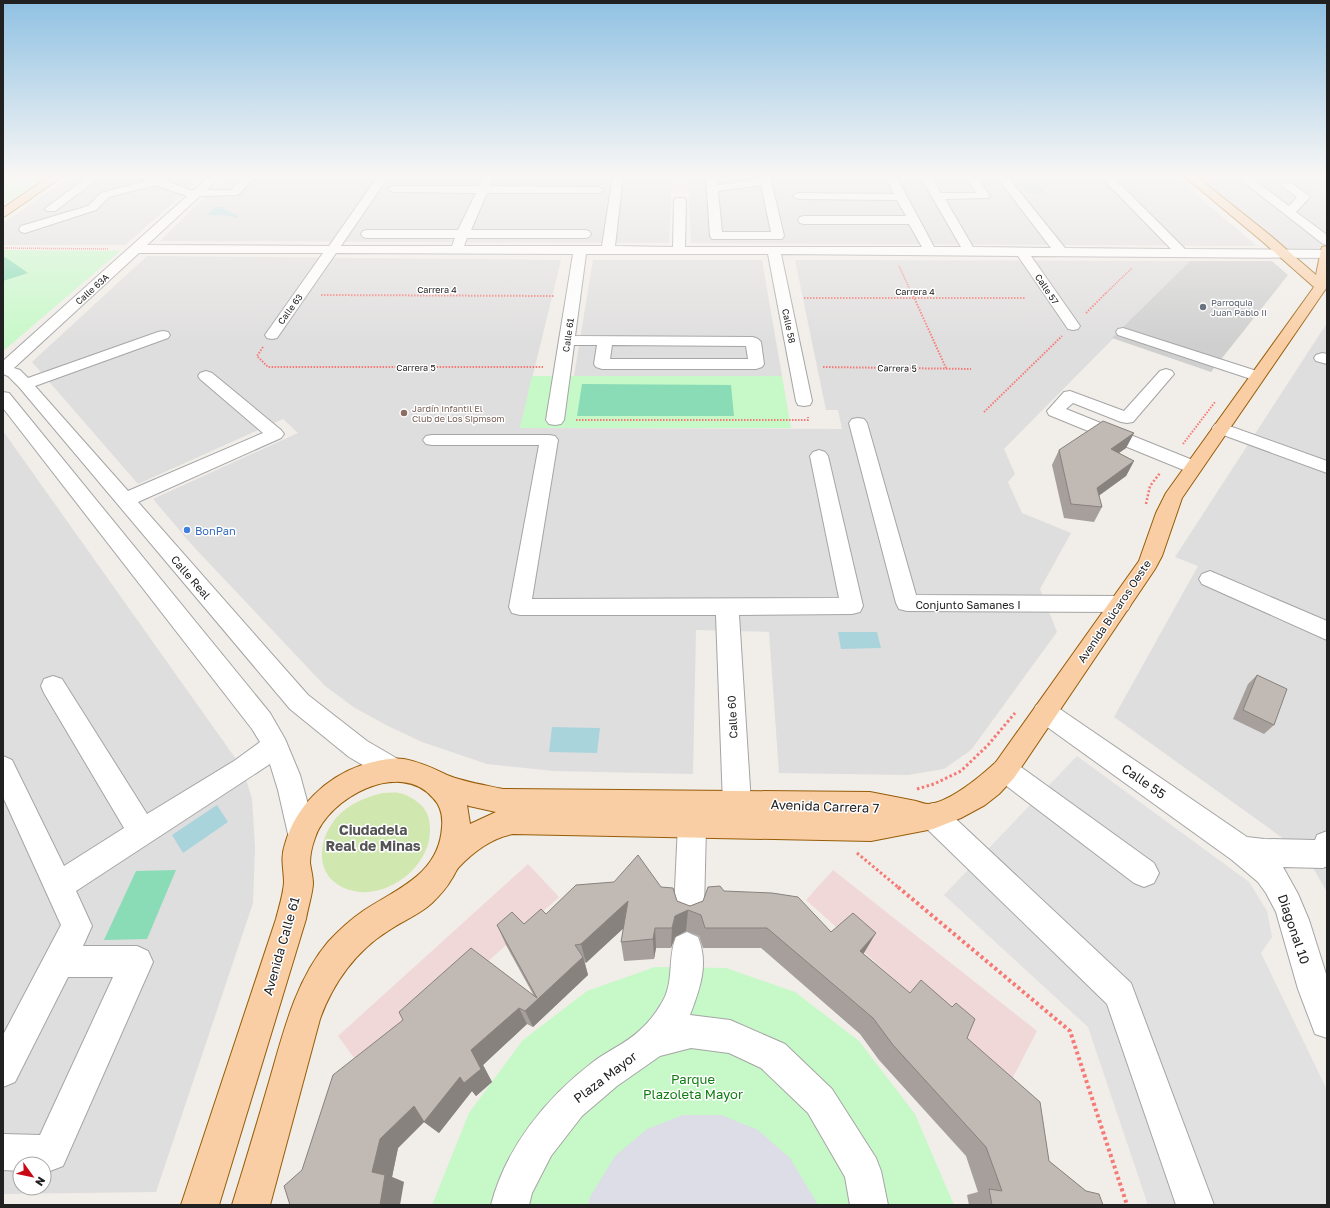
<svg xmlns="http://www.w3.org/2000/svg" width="1330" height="1208" viewBox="0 0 1330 1208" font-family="'Golos Text',sans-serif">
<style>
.residential{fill:#dfdede;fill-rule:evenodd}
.commercial{fill:#f0d8d9}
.religious{fill:#cfcfcf}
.grass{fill:#d0e8b0}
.park{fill:#c7f8c8}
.pitch{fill:#89dcb6}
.parking{fill:#e1e1e1}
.plaza{fill:#dcdde6}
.water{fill:#aad4dc}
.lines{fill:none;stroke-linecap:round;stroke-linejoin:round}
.minor-casing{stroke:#a5a5a5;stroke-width:2}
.major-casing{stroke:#975d06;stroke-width:2}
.path-far4{stroke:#f57974;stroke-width:1.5;stroke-dasharray:1 1;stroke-linecap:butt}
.path-far3{stroke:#f57974;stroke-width:2;stroke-dasharray:1.5 1.5;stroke-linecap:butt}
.path-far2{stroke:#f57974;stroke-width:2.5;stroke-dasharray:2 2;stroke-linecap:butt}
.path-far1{stroke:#f57974;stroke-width:3;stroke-dasharray:2.5 2.5;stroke-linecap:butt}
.path{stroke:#f57974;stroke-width:4;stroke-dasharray:3 3;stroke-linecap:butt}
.minor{fill:#fff;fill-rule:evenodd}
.major{fill:#f9cea5;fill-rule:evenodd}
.wall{fill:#a69f9b}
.shaded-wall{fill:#87827e}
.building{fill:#c1b9b4;stroke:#87827e}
.worship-dot{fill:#6b7280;stroke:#fff;stroke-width:1.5}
.education-dot{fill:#8d6e63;stroke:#fff;stroke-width:1.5}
.shop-dot{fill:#3f7fe0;stroke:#fff;stroke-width:1.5}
.labels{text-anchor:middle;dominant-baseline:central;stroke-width:3;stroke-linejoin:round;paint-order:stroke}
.far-street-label{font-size:9px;fill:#212121;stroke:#fff}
.far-worship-label{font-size:9px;fill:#5b616d;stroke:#fff;text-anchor:start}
.far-education-label{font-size:9px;fill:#785e54;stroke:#fff;text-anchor:start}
.shop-label{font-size:11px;fill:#366cbe;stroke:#fff;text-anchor:start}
.street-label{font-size:11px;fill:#212121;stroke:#fff}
.near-street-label{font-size:13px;fill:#212121;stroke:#fff}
.near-park-label{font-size:13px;fill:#107d12;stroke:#fff}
.near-neighbourhood-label{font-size:14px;font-weight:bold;fill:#545454;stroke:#fff}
</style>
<rect width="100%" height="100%" fill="#f1ede8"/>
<g class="residential">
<path d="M72 176H204L125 245H3V223Z"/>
<path d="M227 176H672L669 243 160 241Z"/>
<path d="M688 176H1174L1257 246 691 243Z"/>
<path d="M1197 176H1321L1327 180V236L1318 250H1289Z"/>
<path d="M147 256 561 260 520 428 842 429 838 410H826L795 260 1190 261 1004 449 1015 474 1008 482 1022 513 1071 533 1040 589 1057 632 971 750 944 769 908 775 779 773 769 632 696 630 693 774 554 771 487 764 422 742 388 726 355 708 325 686 192 545 153 499 298 433 283 419 138 484 32 362Z"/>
<path d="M593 260H762L782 376H574Z"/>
<path d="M1327 323V892L1305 854 1114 717 1198 566 1175 557Z"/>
<path d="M3 431 243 769 252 799 255 848 253 903 156 1192 3 1194ZM20 1164H44V1188H20Z"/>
</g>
<g class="commercial">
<path d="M528 864 559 897 365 1073 338 1036Z"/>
<path d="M833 870 1037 1031 1010 1083 806 900Z"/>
</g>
<path class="religious" d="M1190 261H1272L1288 275 1211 372 1112 338Z"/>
<path class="grass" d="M383 793C388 793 394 792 399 793 406 794 414 799 420 804 428 811 430 820 430 831 430 866 388 899 354 891 316 883 314 845 336 818 349 804 365 797 383 793Z"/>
<g class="park">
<path d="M3 176H49L3 205Z"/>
<path d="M3 250 120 251 3 351Z"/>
<path d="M532 376H782L791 428H520Z"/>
<path d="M655 967 726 968 795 992 859 1041 915 1114 954 1205H432L469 1113 523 1040 587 991Z"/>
</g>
<g class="pitch">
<path d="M3 257H5L28 273 3 281Z"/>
<path d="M582 384 731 385 734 416H577Z"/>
<path d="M176 870 147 939 104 940 136 871Z"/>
</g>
<path class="parking" d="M1077 756 1249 882 1267 911 1272 937 1261 953 1327 1090V1205H1148L1088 1027 944 895Z"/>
<path class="plaza" d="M683 1115H721L758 1130 790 1158 818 1205H588L590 1197 615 1156 647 1129Z"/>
<g class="water">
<path d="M1019 182H1037L1046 193H1027Z"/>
<path d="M215 207H227L224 209 239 216 235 218 232 216 207 215Z"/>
<path d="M838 632H877L881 648 841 649Z"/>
<path d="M552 727 600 728 597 753 549 752Z"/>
<path d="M217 805 228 822 183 853 172 835Z"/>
</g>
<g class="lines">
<defs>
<g id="minor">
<path d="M89 176H102L55 211H47L45 209 47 207Z"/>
<path d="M137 176H153L193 191 209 176H221L207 190H231L244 176H256L238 195 200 196 147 245 329 246 378 176H389L341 246H452L455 238H367L363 237 361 234 363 231 367 230H458L476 193 393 192 387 189 393 186H479L484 176H492L493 178 490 186 598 187 604 190 598 193H487L471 230H585L589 231 591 234 589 237 585 238H467L464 246H602L613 176H623L615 246 673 247 674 200 676 198H684L686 200 685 247H922L909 224H804L800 223 798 220 800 217 804 216H906L897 200 799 199 795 198 793 196 795 194 799 193 894 194 885 176H896L934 247H961L920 176H931L941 193H976L965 176H976L990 196 988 198 945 199 973 247 1051 248 996 176H1007L1065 248 1171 249 1100 176H1112L1185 249 1326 250 1327 258 1031 256 1080 326 1078 329 1073 330 1068 329 1018 256 781 254 812 401 810 405 804 406 798 405 796 401 768 254H586L575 336 753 337 758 339 761 342 764 364 762 367 756 369H602L596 367 594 364 597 345H574L564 420 561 424 555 425 549 424 546 420 573 254 336 253 277 338 272 339 267 338 265 335 323 253H139L14 368 20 370 28 378 158 332 163 331 168 332 170 335 168 338 35 386 128 491 263 433 200 379 198 376 200 373 206 371 212 373 281 430 284 434 281 438 138 502 308 695 367 741 403 762 407 770 403 778 394 782 385 778 349 757 290 709 19 387 8 376 3 374V361L187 196 155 185 109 197 96 210 25 233 21 232 19 229 21 226 88 206 101 193 145 181ZM612 345 746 346 748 359H610Z"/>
<path d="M706 176H716L717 185 760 179V176H770L784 236 782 239H712L710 236ZM761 185 771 232H722L718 191Z"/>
<path d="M1236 176H1248L1289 206 1297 197 1283 187 1281 185 1283 183H1291L1308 195 1310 197 1296 212 1327 235V245L1323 244Z"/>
<path d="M1123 328 1263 373 1265 376 1263 379 1257 381 1251 379 1118 335 1116 332 1118 329Z"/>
<path d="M1322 353 1327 354V364L1316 361 1314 358 1316 355Z"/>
<path d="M1166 369 1172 371 1174 374 1133 422 1127 423 1121 422 1073 403 1066 409 1200 463 1202 467 1200 471 1193 473 1186 471 1049 415 1047 411 1064 392 1070 391 1124 411 1160 371Z"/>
<path d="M3 392 9 393 270 713 285 739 300 775 316 834 312 843 302 847 292 843 288 834 278 790 270 764 76 891 92 926 83 946H137L148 951 153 962 63 1166 50 1171H44V1164H20V1171L3 1170V1134L40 1135 113 977H68L15 1082 3 1087V1035L61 925 3 797V756L12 760 64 866 124 828 44 693 41 686 44 679 53 676 62 679 147 814 234 761 260 742 252 729 3 408Z"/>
<path d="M858 418 864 419 867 423 916 595 1120 596 1128 598 1131 604 1128 610 1120 612 907 611 899 609 896 603 849 423 852 419Z"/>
<path d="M1221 423 1327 461V473L1215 432 1212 428 1215 424Z"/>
<path d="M432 435H549L555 436 558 440 532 599 839 598 810 456 813 452 819 450 825 452 828 456 863 606 860 612 852 614 739 615 751 804 747 813 737 817 727 813 723 804 716 615H520L512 613 509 607 539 445H432L426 444 423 440 426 436Z"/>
<path d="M1210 571 1327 621V640L1202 584 1199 579 1202 574Z"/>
<path d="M1045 702 1054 705 1247 837 1264 839 1315 840 1317 835 1327 831V866L1323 868 1283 867 1298 894 1309 920 1327 977V1038L1315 1034 1298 989 1276 912 1266 893 1258 882 1232 860 1036 719 1033 712 1036 705Z"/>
<path d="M1005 758 1014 762 1154 863 1159 873 1154 883 1144 887 1134 883 996 778 992 770 996 762Z"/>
<path d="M933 803 943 807 1131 983 1214 1205H1176L1107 1004 923 825 919 816 923 807Z"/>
<path d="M692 812 702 816 706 825 704 910 700 921 689 925 678 921 674 910 678 825 682 816Z"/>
<path d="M687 932 698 937C709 964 700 989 690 1015L730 1020 785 1044 832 1089 876 1158 881 1171 888 1205H850L845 1177 808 1113 761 1068 729 1053 691 1048 660 1056 617 1086 582 1116 551 1156 532 1193 529 1205H491C506 1147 546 1098 593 1062 607 1051 627 1043 640 1030 648 1023 656 1013 661 1004 675 983 667 959 676 937Z"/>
</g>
<g id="major">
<path d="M50 176H63L7 215 3 217V208Z"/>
<path d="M1184 176H1196L1271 236 1316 275 1321 250 1322 247 1327 246V287L1182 498 1162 556 1155 569 1014 778 999 794 985 805 961 818 933 829 871 841 513 834C492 838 474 851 459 867 456 870 454 876 451 880 446 889 439 896 432 903 419 915 402 921 388 931 356 951 333 983 320 1019L270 1205H232C245 1164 257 1123 269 1082 283 1034 295 981 328 942 338 931 350 920 363 911 396 889 439 875 442 827 443 816 441 806 433 798 400 759 328 798 315 838 312 846 310 855 310 863 311 870 313 877 313 884 312 896 308 907 306 919L219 1205H181L276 919C279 907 283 895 284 883 284 869 280 859 285 844 296 806 325 778 362 765 376 761 390 757 404 759 420 762 433 768 447 775 464 782 485 785 503 789L870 792C885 795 901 798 916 801 920 802 924 804 928 804 949 803 981 776 996 762L1139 561 1156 513 1166 493 1314 287 1263 242ZM467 805 469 806 496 812 470 824Z"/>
</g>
</defs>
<use href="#minor" class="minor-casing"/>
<use href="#major" class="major-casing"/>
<g class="path-far4">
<path d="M680 176V186"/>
<path d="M3 248 109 249"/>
<path d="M899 266 912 294"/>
<path d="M1105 294 1132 268"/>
</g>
<g class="path-far3">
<path d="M912 293 946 368"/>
<path d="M321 295 554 296"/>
<path d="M804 298H1025"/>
<path d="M1086 313 1106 293"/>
<path d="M263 347 257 356 268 367H543"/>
<path d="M823 367 971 369"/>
<path d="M984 412 1062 336"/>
<path d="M576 420H808V417"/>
<path d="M1183 444 1215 402"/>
</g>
<path class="path-far2" d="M1146 504 1150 486 1160 473"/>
<g class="path-far1">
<path d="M917 789 934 784 961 771 988 745 1015 713"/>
<path d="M857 853 899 888"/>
</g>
<path class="path" d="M898 887 1070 1031 1127 1205"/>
<use href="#minor" class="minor"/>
<use href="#major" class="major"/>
</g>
<g class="wall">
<path d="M1134 433 1126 448 1119 453 1134 461 1126 476 1099 495 1102 507 1094 522 1064 518 1052 465 1059 450Z"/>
<path d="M1257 675 1274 725 1264 734 1233 719 1248 684Z"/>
<path d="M661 887 677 901 690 906 703 901 724 891 831 932 864 954 909 993 967 1038 1049 1161 1103 1205H969L967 1195 978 1192 966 1156 879 1060 860 1034 761 948H703L699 936 686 931 675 937 671 948H656L654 959 624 961 621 942 624 928 585 963 588 975 533 1027 527 1024 483 1065 492 1082 476 1096 472 1091 439 1133 424 1122 398 1148 392 1177 404 1182 284 1186 534 996 506 945 497 925 524 924 546 914Z"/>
</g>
<g class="shaded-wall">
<path d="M1134 433 1126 448 1104 463 1111 449Z"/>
<path d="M1134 461 1126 476 1089 503 1097 488Z"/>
<path d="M628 901 630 922 586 963 581 944Z"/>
<path d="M688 910 686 931 675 937 671 948 672 928 675 916Z"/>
<path d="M655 928 656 948 654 959 653 939Z"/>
<path d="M876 933 864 953 849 969 860 951Z"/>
<path d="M583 957 588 975 533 1027 525 1011Z"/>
<path d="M519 1008 527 1024 483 1065 492 1082 476 1096 472 1091 439 1133 424 1122 398 1148 392 1177 404 1182 400 1205H380L372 1172 380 1139 471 1050Z"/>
</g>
<g class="building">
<path d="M1103 421 1134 433 1111 449 1134 461 1097 488 1102 507 1071 504 1059 450Z"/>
<path d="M1257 675 1287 689 1274 725 1243 710Z"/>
<path d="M638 855 661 887 673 888 677 901 690 906 703 901 708 887 720 886 724 891 772 893 798 897 831 932 853 913 876 933 860 951 910 993 921 980 952 1007 956 1003 975 1019 967 1038 1040 1102 1049 1161 1086 1191 1099 1194 1103 1205H992L989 1189 1002 1191 986 1147 893 1045 873 1018 767 928H705L701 915 688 910 675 916 672 928H655L653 939 621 942 628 901 581 944 575 945 583 957 525 1011 519 1008 471 1050 481 1069 464 1083 460 1077 424 1122 414 1106 380 1139 372 1172 385 1175 380 1205H290L284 1186 302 1170 333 1075 403 1020 399 1012 471 948 537 998 497 925 512 912 524 924 541 909 546 914 576 885 614 882Z"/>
</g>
<linearGradient id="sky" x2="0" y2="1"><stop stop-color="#8fc1e3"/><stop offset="0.51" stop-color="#f9f7f5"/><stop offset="1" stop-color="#f9f7f5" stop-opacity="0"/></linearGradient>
<rect width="1330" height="345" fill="url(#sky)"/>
<circle class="worship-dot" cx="1203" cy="307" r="4"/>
<circle class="education-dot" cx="404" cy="413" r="4"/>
<circle class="shop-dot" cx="187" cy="530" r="4"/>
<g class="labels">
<g class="far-street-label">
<text transform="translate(92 289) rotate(-42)">Calle 63A</text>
<text x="437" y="289">Carrera 4</text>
<text transform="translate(1047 289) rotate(56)">Calle 57</text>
<text x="915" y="291">Carrera 4</text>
<text transform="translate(290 309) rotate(-54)">Calle 63</text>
<text transform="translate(789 326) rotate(78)">Calle 58</text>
<text transform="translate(568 335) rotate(-82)">Calle 61</text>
<text x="416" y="367">Carrera 5</text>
<text transform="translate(897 368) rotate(1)">Carrera 5</text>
</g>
<g class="far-worship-label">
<text x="1211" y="302">Parroquia<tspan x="1211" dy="10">Juan Pablo II</tspan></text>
</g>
<g class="far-education-label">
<text x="412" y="408">Jardín Infantil El<tspan x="412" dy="10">Club de Los Sipmsom</tspan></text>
</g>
<g class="shop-label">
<text x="195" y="530">BonPan</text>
</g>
<g class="street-label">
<text transform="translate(191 577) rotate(49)">Calle Real</text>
<text x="968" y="604">Conjunto Samanes I</text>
<text transform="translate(1114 611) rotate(-56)">Avenida Búcaros Oeste</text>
<text transform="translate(732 717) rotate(-93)">Calle 60</text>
</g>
<g class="near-street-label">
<text transform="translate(1144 781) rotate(35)">Calle 55</text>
<text transform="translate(825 806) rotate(2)">Avenida Carrera 7</text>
<text transform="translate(1294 929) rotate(71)">Diagonal 10</text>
<text transform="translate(281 946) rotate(-74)">Avenida Calle 61</text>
<text transform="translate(605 1077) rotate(-37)">Plaza Mayor</text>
</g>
<g class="near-park-label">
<text x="693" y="1079">Parque<tspan x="693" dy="15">Plazoleta Mayor</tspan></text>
</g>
<g class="near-neighbourhood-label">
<text x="373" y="829">Ciudadela<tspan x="373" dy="16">Real de Minas</tspan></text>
</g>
</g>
<rect width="1330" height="1208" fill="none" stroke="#212121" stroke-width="8"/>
<g transform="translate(32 1176) rotate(123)"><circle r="19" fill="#ffffff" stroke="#a6a6a6"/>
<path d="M0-3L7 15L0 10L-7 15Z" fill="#c90815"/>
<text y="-6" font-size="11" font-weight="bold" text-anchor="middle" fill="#212121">N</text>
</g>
</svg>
